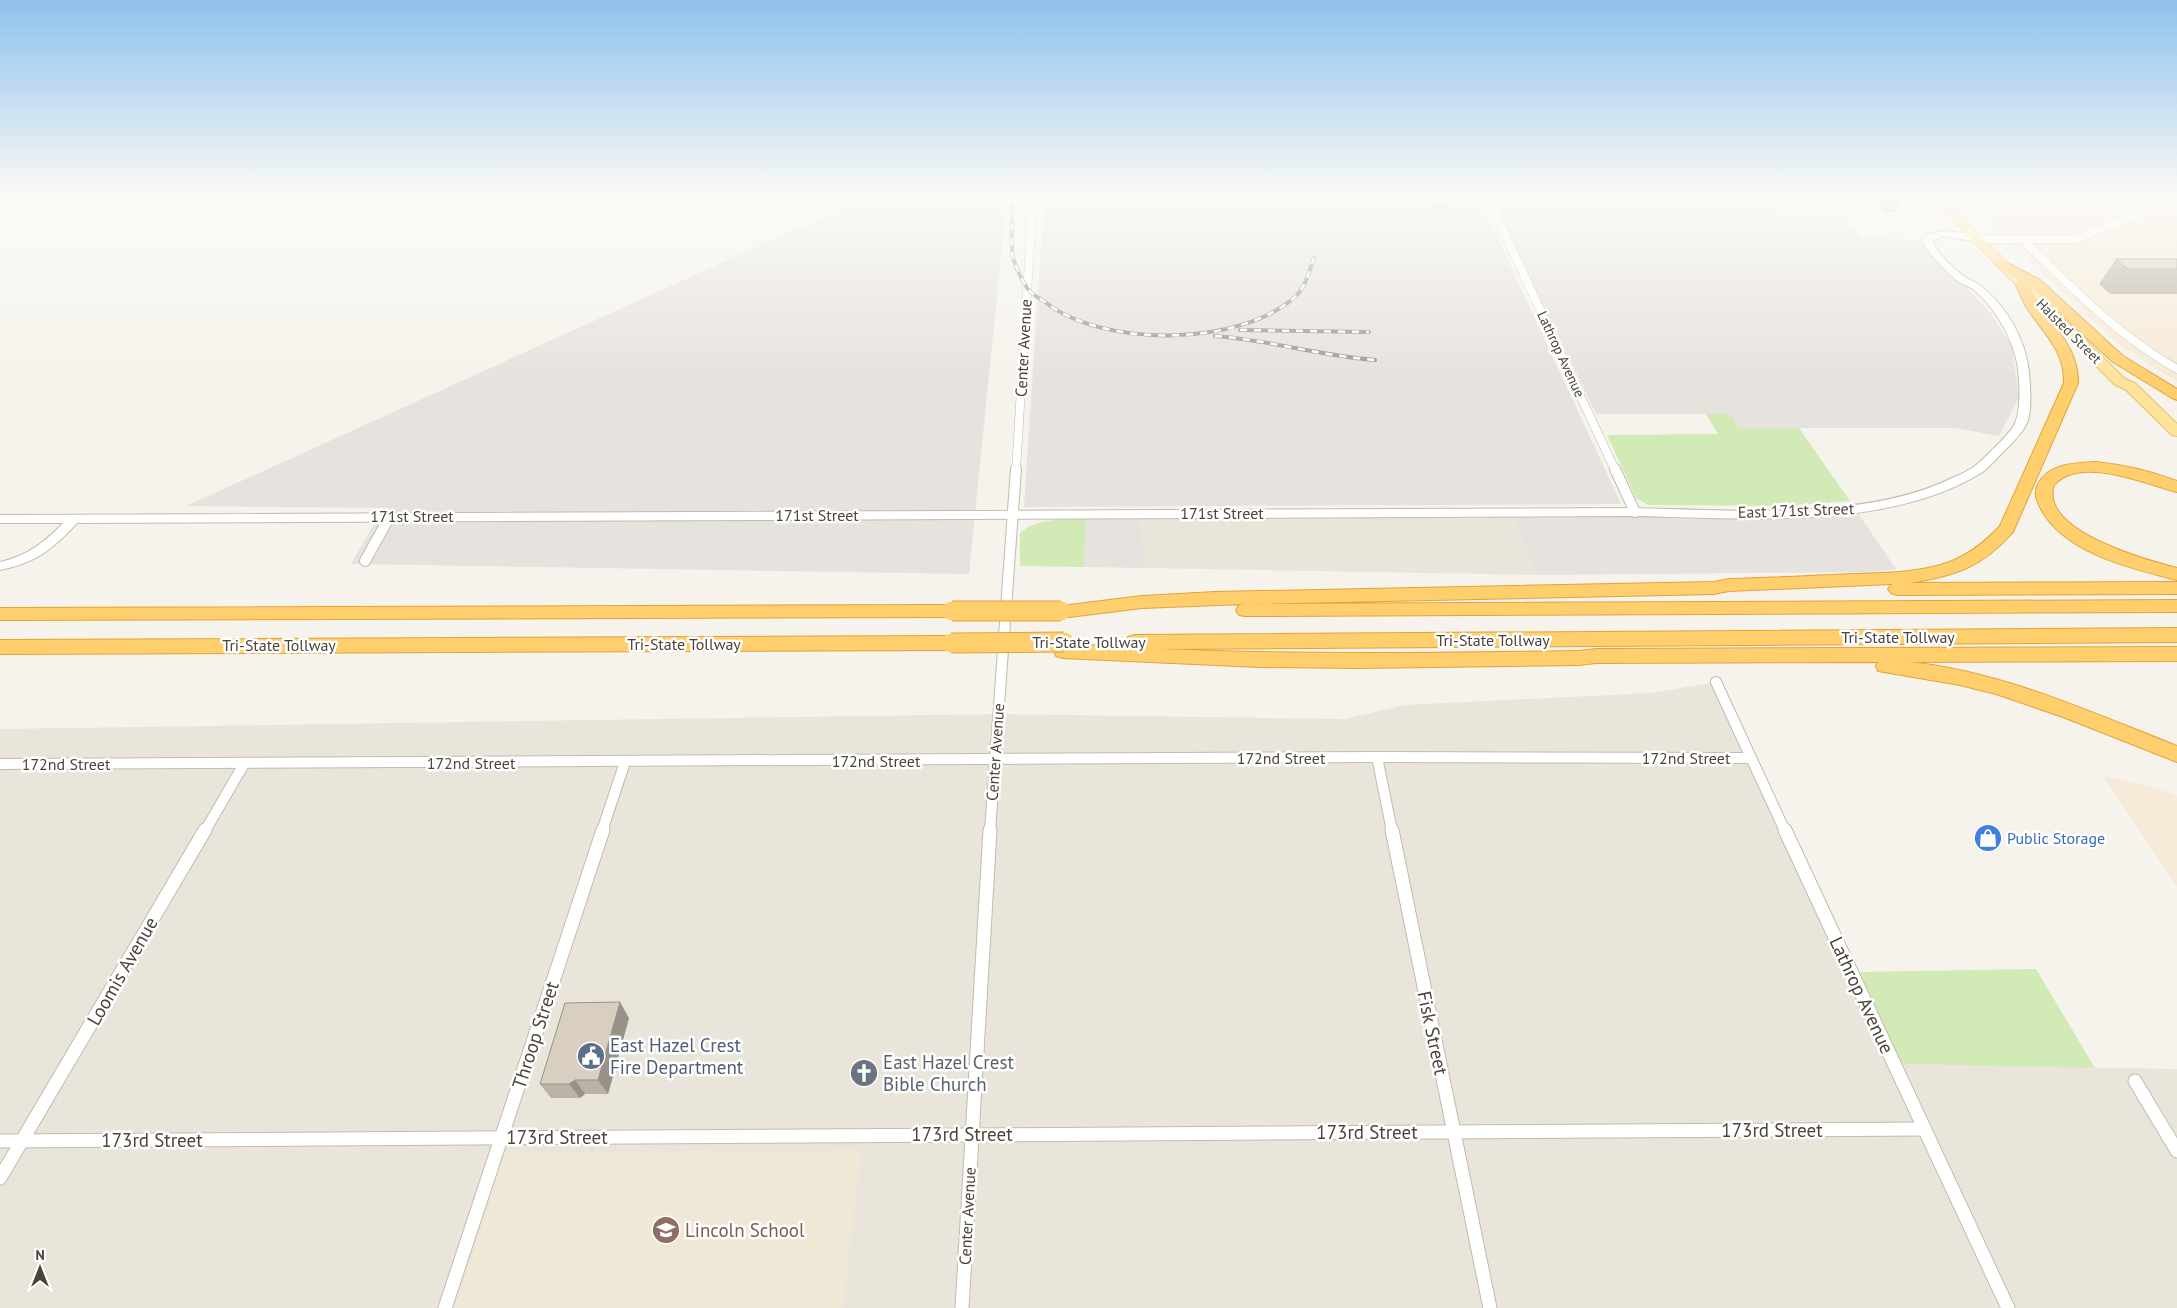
<svg xmlns="http://www.w3.org/2000/svg" width="2177" height="1308" viewBox="0 0 2177 1308" font-family="'PT Sans',sans-serif">
<style>
.residential{fill:#eae5da}
.commercial{fill:#f7ead8}
.industrial{fill:#e6e2dd}
.education{fill:#efe8d6}
.green{fill:#d2eab5}
.lines{fill:none;stroke-linecap:round;stroke-linejoin:round}
.minor-far2-casing{stroke:#c2bbae;stroke-width:9}
.minor-far1-casing{stroke:#c2bbae;stroke-width:12}
.minor-casing{stroke:#c2bbae;stroke-width:15}
.tertiary-casing{stroke:#c2bbae;stroke-width:2}
.primary-casing{stroke:#e6c16a;stroke-width:2}
.motorway-casing{stroke:#e0a43c;stroke-width:2}
.minor-far2{stroke:#fff;stroke-width:8}
.minor-far1{stroke:#fff;stroke-width:10}
.minor{stroke:#fff;stroke-width:13}
.tertiary{fill:#fff;fill-rule:evenodd}
.primary{fill:#ffe39c;fill-rule:evenodd}
.motorway{fill:#ffcf6e;fill-rule:evenodd}
.rail-casing{stroke:#9a9a9a;stroke-width:4}
.rail{stroke:#fff;stroke-width:2.5;stroke-dasharray:7;stroke-linecap:butt}
.motorway-bridge-casing{stroke:#e0a43c;stroke-width:21;stroke-linecap:butt}
.motorway-bridge{stroke:#ffcf6e;stroke-width:19}
.wall{fill:#bab2a6}
.shaded-wall{fill:#979187}
.building{fill:#d8cfc1;stroke:#979187}
.labels{text-anchor:middle;dominant-baseline:central;stroke-width:5;stroke-linejoin:round;paint-order:stroke}
.far-street-label{font-size:14px;fill:#4b4439;stroke:#fff}
.street-label{font-size:16px;fill:#4b4439;stroke:#fff}
.shop-label{font-size:16px;fill:#366cbe;stroke:#fff;text-anchor:start}
.near-street-label{font-size:19px;fill:#4b4439;stroke:#fff}
.near-service-label{font-size:19px;fill:#4e5e75;stroke:#fff;text-anchor:start}
.near-worship-label{font-size:19px;fill:#5b616d;stroke:#fff;text-anchor:start}
.near-education-label{font-size:19px;fill:#785e54;stroke:#fff;text-anchor:start}
</style>
<rect width="100%" height="100%" fill="#f6f3ec"/>
<g class="residential">
<path d="M1513 517 1535 575 1144 568 1141 519Z"/>
<path d="M1716 682 1894 1064 2177 1069V1308H0V729L998 714 1345 719 1405 705 1651 693Z"/>
</g>
<g class="commercial">
<path d="M1961 196H2177V382L2118 344Z"/>
<path d="M2103 776 2153 787 2177 796V887Z"/>
</g>
<g class="industrial">
<path d="M869 196H1007L969 574 351 564 383 508 186 506Z"/>
<path d="M1266 196H1478L1621 504 1024 507 1043 216 1271 215Z"/>
<path d="M1490 196H1682L1696 215 1841 214 1863 238 1922 240 1991 313 2012 347 2019 397 1999 436 1955 428H1738L1729 414H1596Z"/>
<path d="M1858 513 1896 569 1866 572 1535 575 1513 517H1818Z"/>
<path d="M1086 519H1141L1144 568 1084 567Z"/>
</g>
<path class="education" d="M861 1150 843 1308H456L505 1153Z"/>
<g class="green">
<path d="M1043 196H1266L1272 215 1043 216Z"/>
<path d="M1682 196H1762L1777 214 1696 215Z"/>
<path d="M1706 414H1730L1738 428H1799L1850 501 1781 506 1648 505 1636 498 1607 435 1718 434Z"/>
<path d="M1086 519 1084 567 1020 566V533C1038 517 1064 520 1086 519Z"/>
<path d="M2036 969 2095 1068 1902 1064 1859 972Z"/>
</g>
<g class="lines">
<defs>
<g id="minor-far2">
<path d="M1487 196 1615 470"/>
<path d="M1977 239H2076L2142 213 2177 211"/>
<path d="M2022 239C2071 287 2117 335 2177 369"/>
<path d="M1016 470 1033 196"/>
</g>
<g id="minor-far1">
<path d="M1615 469 1635 512"/>
<path d="M365 561 390 516"/>
<path d="M1716 682 1785 831"/>
<path d="M1377 757 1392 831"/>
<path d="M0 764 1377 757 1751 758"/>
<path d="M205 831 244 764"/>
<path d="M602 831 625 762"/>
<path d="M990 831 1016 469"/>
</g>
<g id="minor">
<path d="M1392 830 1490 1308"/>
<path d="M1785 830 2008 1308"/>
<path d="M2135 1081 2177 1151"/>
<path d="M0 1141 1924 1129"/>
<path d="M0 1178 205 830"/>
<path d="M445 1308 603 830"/>
<path d="M962 1308 990 830"/>
</g>
<path id="tertiary" d="M1944 231 1965 233 1982 239 1977 242 1944 236 1932 241C1937 253 1954 269 1965 277 1969 280 1974 281 1978 284 2001 300 2019 329 2026 355 2030 371 2033 409 2027 423 2022 434 2011 444 2003 452 1996 459 1989 468 1981 473 1888 531 1740 518 1635 516L77 523C53 549 36 563 0 570V562C27 556 45 542 63 523H0V515L1635 508C1730 510 1865 521 1952 478 1959 475 1968 471 1975 466 1981 461 1986 456 1991 451 1999 443 2008 435 2014 425 2022 412 2020 370 2015 355 2008 330 1993 306 1973 289 1969 286 1964 285 1959 282 1948 274 1927 253 1922 240L1928 234Z"/>
<path id="primary" d="M1929 196H1940L2124 378 2136 384 2177 424V436L2172 435 2126 390 2114 384Z"/>
<g id="motorway">
<path d="M2002 260 2040 280 2123 356 2177 389V400L2172 398 2113 362 2030 286C2045 320 2079 344 2078 383L2013 532C1982 567 1955 576 1909 583L2177 582V594L1897 595 1891 593 1888 589 1892 584 1729 591 1714 594 1250 604 2177 600V612L1245 616 1239 615 1236 610 1239 605 1245 604 1142 608 1069 617 1063 616 1060 611 1063 606 1069 605 1142 596 1215 592 1714 582 1729 579C1770 578 1811 576 1852 574 1883 573 1917 573 1947 563 1969 555 1985 542 2000 526L2064 383C2065 350 2043 333 2027 308 2022 300 2019 291 2015 283L2019 280 1995 264Z"/>
<path d="M2096 462C2124 465 2151 471 2177 481V492C2145 484 2081 455 2054 485 2039 531 2146 560 2177 568V580C2133 569 2064 553 2041 509 2037 501 2033 493 2038 484 2049 463 2076 463 2096 462Z"/>
<path d="M952 605 958 606 961 611 958 616 952 617 0 620V608Z"/>
<path d="M2177 628V642L1160 649C1300 655 1439 653 1579 651L1596 649 2177 647V661L1910 662C2003 672 2091 712 2177 746V762L2063 717 1996 694 1960 685 1878 671 1876 666 1878 662 1596 663 1579 665 1357 668 1259 667 1063 658 1056 656 1054 651 1056 646 1063 644 1130 647 1126 642 1128 637 1135 635Z"/>
<path d="M951 636 958 638 960 643 958 648 951 650 0 654V640Z"/>
</g>
</defs>
<use href="#minor-far2" class="minor-far2-casing"/>
<use href="#minor-far1" class="minor-far1-casing"/>
<use href="#minor" class="minor-casing"/>
<use href="#tertiary" class="tertiary-casing"/>
<use href="#primary" class="primary-casing"/>
<use href="#motorway" class="motorway-casing"/>
<use href="#minor-far2" class="minor-far2"/>
<use href="#minor-far1" class="minor-far1"/>
<use href="#minor" class="minor"/>
<use href="#tertiary" class="tertiary"/>
<use href="#primary" class="primary"/>
<use href="#motorway" class="motorway"/>
<defs>
<g id="rail">
<path d="M1013 196C1013 211 1009 248 1014 261 1017 269 1022 280 1027 288 1031 294 1039 298 1045 302 1103 348 1241 347 1296 296 1306 287 1309 270 1314 258"/>
<path d="M0 207 22 196"/>
<path d="M1240 330 1369 332"/>
<path d="M1215 336C1269 340 1321 356 1375 360"/>
</g>
</defs>
<use href="#rail" class="rail-casing"/>
<use href="#rail" class="rail"/>
<defs>
<g id="motorway-bridge">
<path d="M952 611H1061"/>
<path d="M951 643 1064 642"/>
</g>
</defs>
<use href="#motorway-bridge" class="motorway-bridge-casing"/>
<use href="#motorway-bridge" class="motorway-bridge"/>
</g>
<g class="wall">
<path d="M1425 196H1448L1452 206V210H1430Z"/>
<path d="M1770 196H1800L1797 202H1774Z"/>
<path d="M1880 196H1899L1903 200 1897 212H1884L1876 203Z"/>
<path d="M2116 259H2177V294H2110L2099 284Z"/>
<path d="M629 1018 608 1094H585L580 1098H551L540 1084Z"/>
</g>
<g class="shaded-wall">
<path d="M620 1002 629 1018 608 1094 598 1080Z"/>
<path d="M575 1080 585 1094 580 1098 569 1084Z"/>
</g>
<g class="building">
<path d="M1427 196H1448L1452 206H1431Z"/>
<path d="M1887 196H1899L1903 200H1890Z"/>
<path d="M2116 259H2177V269H2127Z"/>
<path d="M620 1002 598 1080H575L569 1084H540L565 1003Z"/>
</g>
<linearGradient id="sky" x2="0" y2="1"><stop stop-color="#8fc1ec"/><stop offset="0.52" stop-color="#fbfaf6"/><stop offset="1" stop-color="#fbfaf6" stop-opacity="0"/></linearGradient>
<rect width="2177" height="379" fill="url(#sky)"/>
<defs>
<symbol id="shop-disc" viewBox="-11 -11 22 22"><circle r="9.5" fill="#3f7fe0" stroke="#fff"/><path d="M-5-2.5h2.3a2.7 3.5 0 0 1 5.4 0H5L5.5 6h-11ZM-1.5-2.5h3a1.5 2.3 0 0 0-3 0Z" fill="#fff"/></symbol>
<symbol id="civic-disc" viewBox="-11 -11 22 22"><circle r="9.5" fill="#5c6f8a" stroke="#fff"/><path d="M-.6-6.5H3V-4.5H.6V-3L4-1V1h2V6H-6V1h2V-1L-.6-3ZM-1.2 2.5V6h2.4V2.5Z" fill="#fff"/></symbol>
<symbol id="church-disc" viewBox="-11 -11 22 22"><circle r="9.5" fill="#6b7280" stroke="#fff"/><path d="M-1.2-6h2.4v3.5h3.3v2.4h-3.3V6h-2.4V-.1h-3.3v-2.4h3.3Z" fill="#fff"/></symbol>
<symbol id="school-disc" viewBox="-11 -11 22 22"><circle r="9.5" fill="#8d6e63" stroke="#fff"/><path d="M0-5L7-2L0 1L-7-2ZM-4 1L0 2.5L4 1V4Q0 6-4 4Z" fill="#fff"/></symbol>
</defs>
<g fill-rule="evenodd">
<use href="#shop-disc" x="1972" y="822" width="32" height="32"/>
<use href="#civic-disc" x="575" y="1040" width="32" height="32"/>
<use href="#church-disc" x="848" y="1057" width="32" height="32"/>
<use href="#school-disc" x="650" y="1214" width="32" height="32"/>
</g>
<g class="labels">
<g class="far-street-label">
<text transform="translate(2069 331) rotate(45)">Halsted Street</text>
<text transform="translate(1561 354) rotate(65)">Lathrop Avenue</text>
</g>
<g class="street-label">
<text transform="translate(1023 348) rotate(-87)">Center Avenue</text>
<text transform="translate(1796 510) rotate(-2)">East 171st Street</text>
<text x="1222" y="513">171st Street</text>
<text x="817" y="515">171st Street</text>
<text x="412" y="516">171st Street</text>
<text x="1898" y="637">Tri-State Tollway</text>
<text x="1493" y="640">Tri-State Tollway</text>
<text x="1089" y="642">Tri-State Tollway</text>
<text x="684" y="644">Tri-State Tollway</text>
<text x="279" y="645">Tri-State Tollway</text>
<text transform="translate(995 752) rotate(-86)">Center Avenue</text>
<text x="1281" y="758">172nd Street</text>
<text x="1686" y="758">172nd Street</text>
<text x="876" y="761">172nd Street</text>
<text x="471" y="763">172nd Street</text>
<text x="66" y="764">172nd Street</text>
<text transform="translate(967 1216) rotate(-87)">Center Avenue</text>
</g>
<g class="shop-label">
<text x="2007" y="838">Public Storage</text>
</g>
<g class="near-street-label">
<text transform="translate(122 971) rotate(-60)">Loomis Avenue</text>
<text transform="translate(1862 995) rotate(65)">Lathrop Avenue</text>
<text transform="translate(1433 1033) rotate(78)">Fisk Street</text>
<text transform="translate(535 1035) rotate(-72)">Throop Street</text>
<text x="1772" y="1130">173rd Street</text>
<text x="1367" y="1132">173rd Street</text>
<text x="962" y="1134">173rd Street</text>
<text x="557" y="1137">173rd Street</text>
<text x="152" y="1140">173rd Street</text>
</g>
<g class="near-service-label">
<text x="610" y="1045">East Hazel Crest<tspan x="610" dy="22">Fire Department</tspan></text>
</g>
<g class="near-worship-label">
<text x="883" y="1062">East Hazel Crest<tspan x="883" dy="22">Bible Church</tspan></text>
</g>
<g class="near-education-label">
<text x="685" y="1230">Lincoln School</text>
</g>
</g>
<g transform="translate(40 1268)" stroke="#ffffff" stroke-width="4" paint-order="stroke">
<path d="M0-4L9 19L0 12L-9 19Z" fill="#4b4439"/>
<text y="-8" font-size="14" font-weight="bold" text-anchor="middle" fill="#4b4439">N</text>
</g>
</svg>
